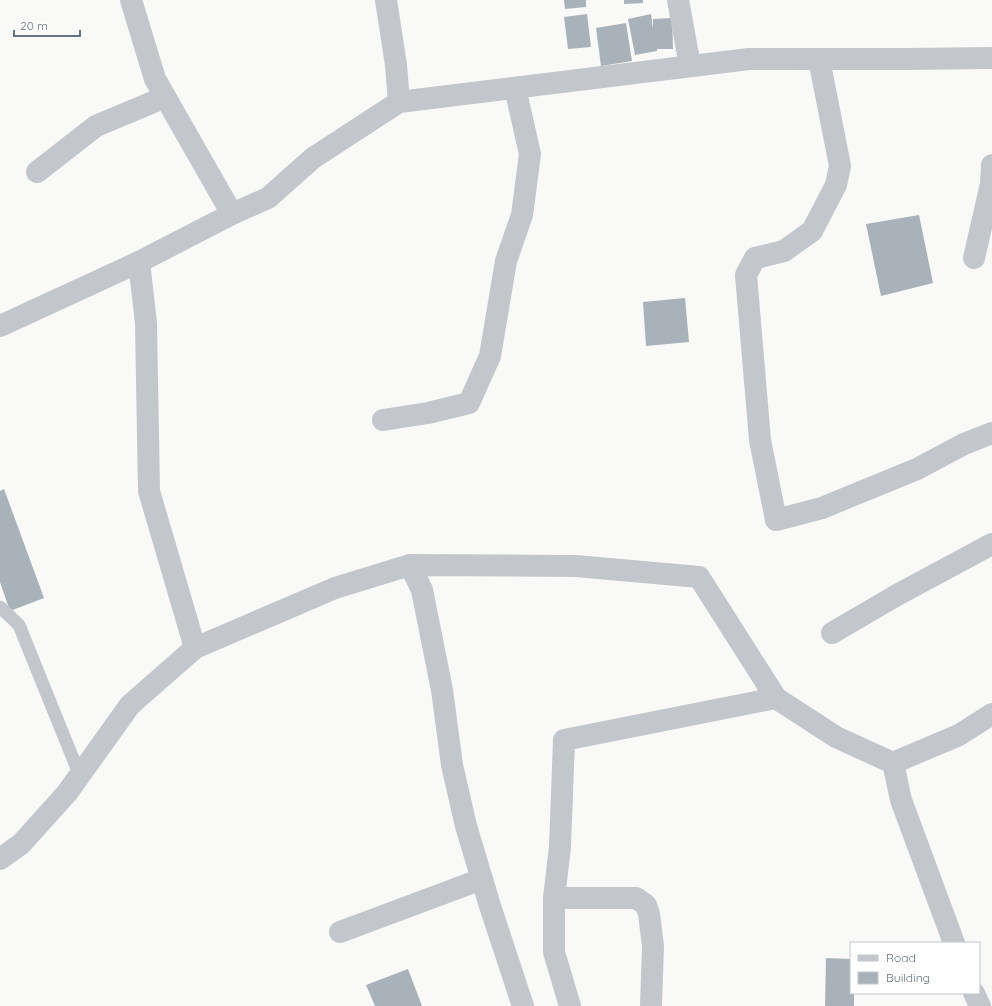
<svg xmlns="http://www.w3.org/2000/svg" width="992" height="1006" viewBox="0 0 992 1006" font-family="Quicksand,sans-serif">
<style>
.building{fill:#a9b2b8}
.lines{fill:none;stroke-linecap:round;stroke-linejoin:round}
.lane{stroke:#c3c7cb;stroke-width:13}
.street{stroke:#c3c7cb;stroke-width:22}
</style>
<rect width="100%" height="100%" fill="#f9f9f7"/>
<g class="building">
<path d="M564 0H586V7L565 9Z"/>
<path d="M624 0H643V3L624 4Z"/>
<path d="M587 14 591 47 568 49 564 17Z"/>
<path d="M651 14 653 29V19L672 18 673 49H657V51L635 55 628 19Z"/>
<path d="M626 23 632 61 601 66 596 28Z"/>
<path d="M919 215 933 283 881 296 866 224Z"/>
<path d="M685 298 689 342 646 346 643 302Z"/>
<path d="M4 489 44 598 10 611 0 582V491Z"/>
<path d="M826 958 851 959V993H854V1006H825Z"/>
<path d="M408 969 422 1006H375L366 985Z"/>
</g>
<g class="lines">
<path class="lane" d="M0 607 19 625 80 776"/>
<g class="street">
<path d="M131 0 155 79 232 214"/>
<path d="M386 0 396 65 399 102"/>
<path d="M678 0 690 66"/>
<path d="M819 59 840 166 836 185 812 231 784 251 755 258 746 275 760 440 776 520 822 508 917 469 964 444 992 433"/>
<path d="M37 172 96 126 165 97"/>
<path d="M974 258 991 184 992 165"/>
<path d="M139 262 146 323 149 491 195 648"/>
<path d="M0 326 139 262 232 214 268 198 313 158 399 102 749 59H906L992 58"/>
<path d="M383 420 428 413 469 403 490 356 506 261 522 215 530 154 515 88"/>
<path d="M410 565 422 590 442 690 452 765 466 826 490 906 523 1006"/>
<path d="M832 633 897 595 992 544"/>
<path d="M0 859 21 844 67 793 130 705 195 648 335 588 410 565 576 566 699 577 776 698 836 737 893 763"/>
<path d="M554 898 560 847 564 740 776 698"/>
<path d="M340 932 482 879"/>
<path d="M954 943 901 800 893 763 959 735 992 714"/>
<path d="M974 993 980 1006"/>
<path d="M570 1006 554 952V898H636L646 905 649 914 653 946 651 1006"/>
</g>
</g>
<rect x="850" y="942" width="130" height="52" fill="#ffffff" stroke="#c1c7cd"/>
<rect x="858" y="955" width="20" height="6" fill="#c3c7cb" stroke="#c1c7cd"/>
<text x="886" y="962" font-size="12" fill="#657482">Road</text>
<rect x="858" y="972" width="20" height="12" fill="#a9b2b8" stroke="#c1c7cd"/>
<text x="886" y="982" font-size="12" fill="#657482">Building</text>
<path d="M14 30v6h66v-6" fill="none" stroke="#657482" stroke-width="2"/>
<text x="20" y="30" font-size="12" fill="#657482" stroke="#ffffff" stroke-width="3" paint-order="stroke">20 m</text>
</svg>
